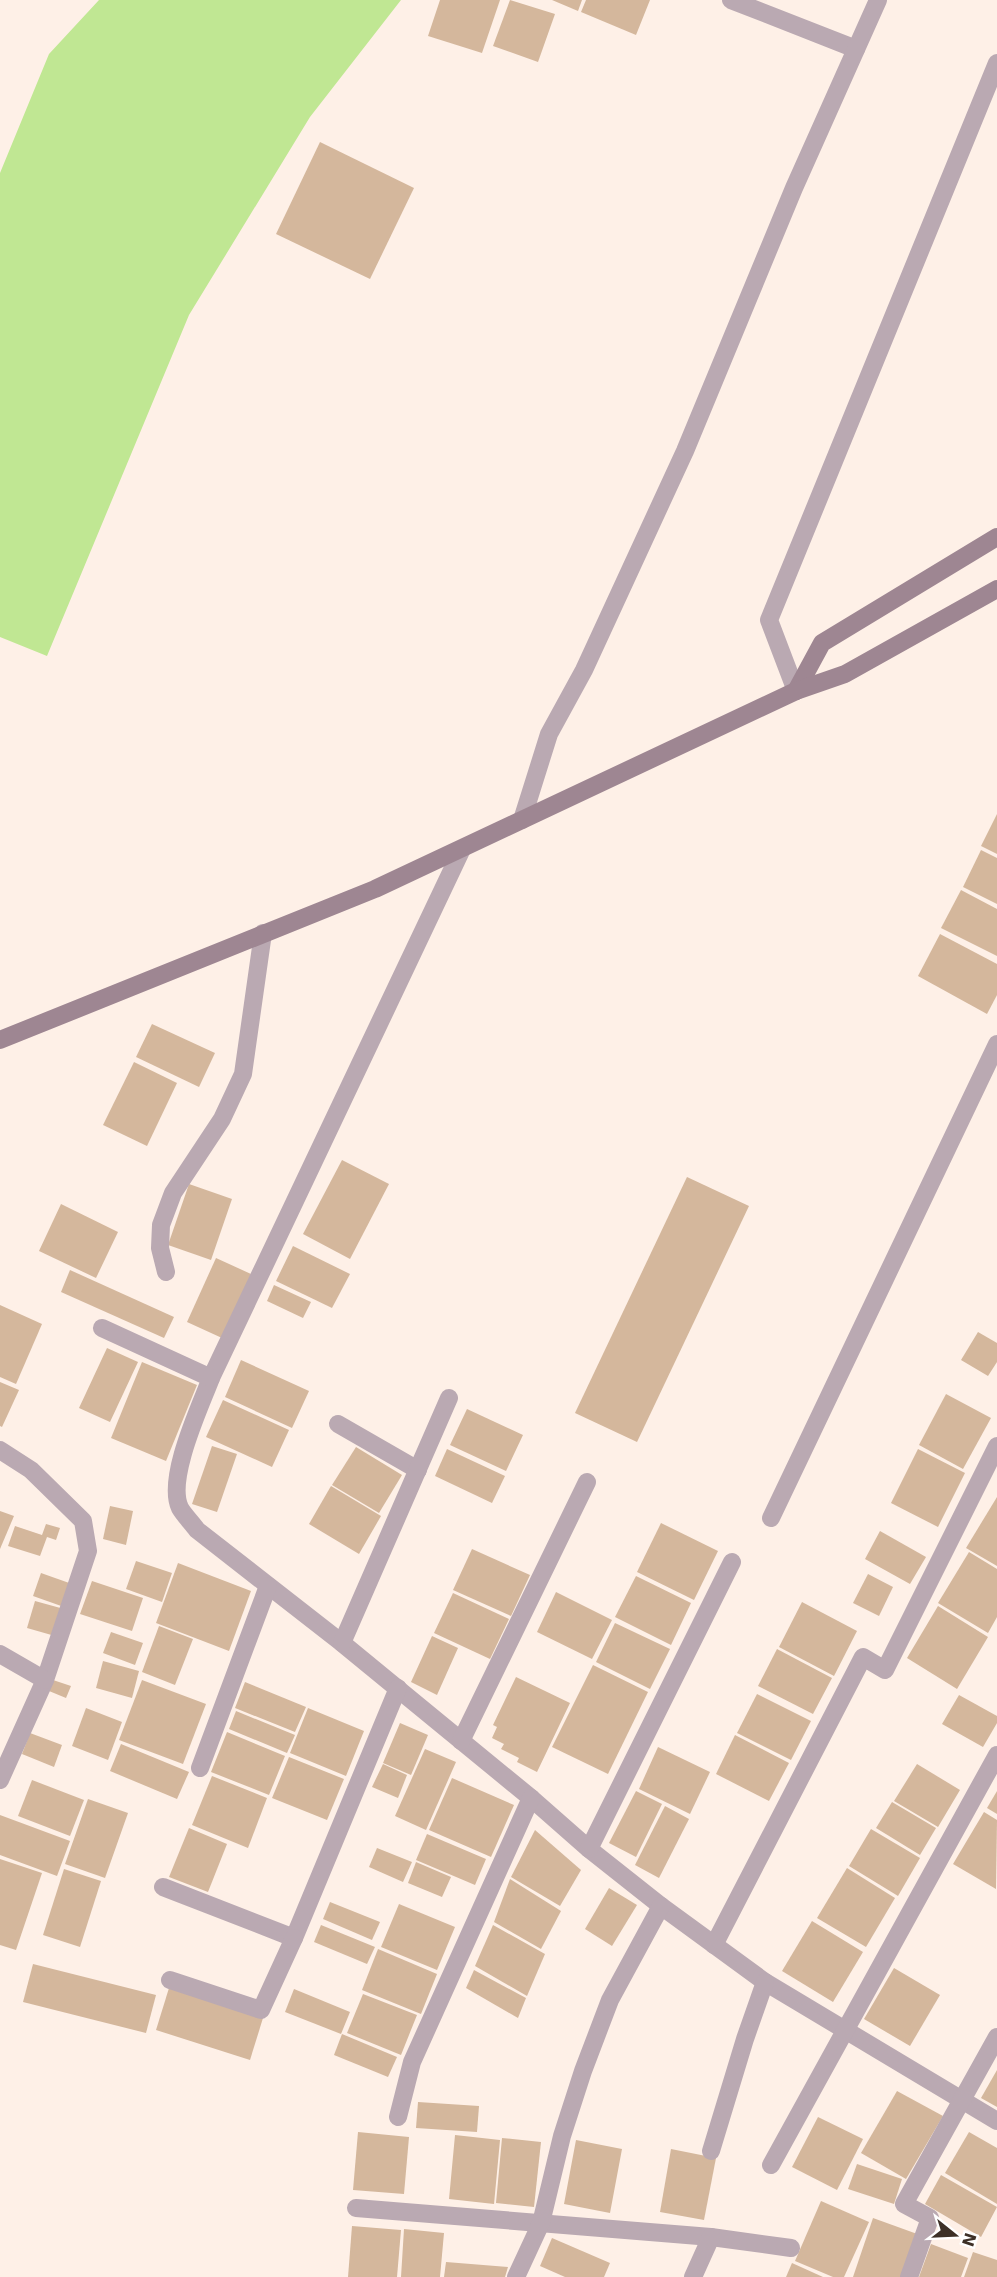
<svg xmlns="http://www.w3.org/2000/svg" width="997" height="2277" viewBox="0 0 997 2277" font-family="'DejaVu Sans',sans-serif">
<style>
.green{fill:#c0e793}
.building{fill:#d4b79c}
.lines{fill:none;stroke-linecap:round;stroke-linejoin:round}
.street{stroke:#baa9b2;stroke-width:18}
.secondary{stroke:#9e8692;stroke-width:18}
</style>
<rect width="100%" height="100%" fill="#fef0e7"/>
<path class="green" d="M99 0H401L310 117 189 315 47 656 0 637V173L49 54Z"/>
<g class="building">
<path d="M440 0H500L482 53 428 36Z"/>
<path d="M510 0 555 14 538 62 493 46Z"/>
<path d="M552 0H582L578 11Z"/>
<path d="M586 0H650L636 35 581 12Z"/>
<path d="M320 142 414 188 370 279 276 234Z"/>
<path d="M997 814V854L981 846Z"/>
<path d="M981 850 997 858V904L963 887Z"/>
<path d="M961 890 997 909V956L941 928Z"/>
<path d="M940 934 997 964V995L987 1014 918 976Z"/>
<path d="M152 1024 215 1053 199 1087 136 1057Z"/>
<path d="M134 1062 177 1083 147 1146 103 1125Z"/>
<path d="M342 1160 389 1184 350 1259 303 1234Z"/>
<path d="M687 1177 749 1206 637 1442 575 1413Z"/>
<path d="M189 1184 232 1199 211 1260 168 1245Z"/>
<path d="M61 1204 118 1232 96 1278 39 1251Z"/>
<path d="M293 1246 350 1274 332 1308 276 1281Z"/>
<path d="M216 1258 251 1274 222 1338 187 1322Z"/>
<path d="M70 1270 174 1317 164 1338 61 1292Z"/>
<path d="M274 1285 311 1302 303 1318 267 1301Z"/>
<path d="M0 1305 42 1324 16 1384 0 1377Z"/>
<path d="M978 1332 997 1343V1362L988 1376 961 1360Z"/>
<path d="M107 1348 138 1362 110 1422 79 1408Z"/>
<path d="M241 1360 309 1391 292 1428 225 1397Z"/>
<path d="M142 1362 197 1385 166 1461 111 1438Z"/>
<path d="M0 1382 19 1390 2 1427 0 1426Z"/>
<path d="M946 1394 991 1418 963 1469 919 1445Z"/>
<path d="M223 1400 289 1430 272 1467 206 1437Z"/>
<path d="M467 1409 523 1435 506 1471 450 1445Z"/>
<path d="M212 1446 237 1454 217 1512 192 1504Z"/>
<path d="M356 1447 402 1475 379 1513 332 1485Z"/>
<path d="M447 1449 505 1476 492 1503 435 1476Z"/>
<path d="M918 1449 965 1473 938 1527 891 1503Z"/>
<path d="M331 1486 381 1516 359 1554 309 1524Z"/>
<path d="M997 1497V1566L966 1548Z"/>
<path d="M110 1506 133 1511 126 1545 103 1539Z"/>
<path d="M0 1511 14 1516 0 1549Z"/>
<path d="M661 1523 718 1551 694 1600 637 1572Z"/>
<path d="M46 1524 60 1528 56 1540 47 1537 40 1556 8 1546 15 1526 42 1535Z"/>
<path d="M880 1531 926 1557 910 1584 865 1559Z"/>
<path d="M472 1549 530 1575 511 1616 453 1590Z"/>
<path d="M969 1552 997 1569V1617L988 1633 938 1603Z"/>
<path d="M136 1561 172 1573 162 1602 126 1589Z"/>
<path d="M178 1563 251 1591 229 1651 156 1623Z"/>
<path d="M41 1573 72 1584 64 1607 33 1596Z"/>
<path d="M868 1574 893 1587 879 1616 853 1603Z"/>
<path d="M636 1576 691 1603 671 1645 615 1617Z"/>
<path d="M92 1581 143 1598 132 1631 80 1614Z"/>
<path d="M556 1592 612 1620 592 1659 537 1632Z"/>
<path d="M453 1593 509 1619 490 1659 434 1633Z"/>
<path d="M35 1601 64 1609 55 1636 27 1628Z"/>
<path d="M802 1602 857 1631 834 1676 779 1647Z"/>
<path d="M938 1606 988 1637 957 1689 907 1658Z"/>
<path d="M615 1623 670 1649 650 1689 596 1662Z"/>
<path d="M159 1626 193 1639 175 1685 142 1672Z"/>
<path d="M111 1632 143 1643 135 1665 103 1653Z"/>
<path d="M432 1636 458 1648 437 1695 411 1682Z"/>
<path d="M777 1649 832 1678 813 1714 758 1686Z"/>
<path d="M103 1661 139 1671 132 1698 96 1688Z"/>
<path d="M593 1665 648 1692 608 1774 552 1747Z"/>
<path d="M516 1677 570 1703 537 1772 517 1762 519 1758 501 1749 504 1744 492 1738 497 1727 493 1725Z"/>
<path d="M53 1680 71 1686 66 1698 49 1691Z"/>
<path d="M142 1680 206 1704 183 1764 119 1740Z"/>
<path d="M245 1682 306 1707 295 1732 235 1708Z"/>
<path d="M757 1694 811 1721 791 1760 737 1733Z"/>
<path d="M959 1695 997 1716V1723L983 1747 942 1724Z"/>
<path d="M86 1708 122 1722 108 1760 72 1746Z"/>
<path d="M308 1708 364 1731 346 1776 290 1753Z"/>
<path d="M236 1711 295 1735 287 1753 229 1729Z"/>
<path d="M400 1723 428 1735 411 1775 383 1763Z"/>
<path d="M227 1732 285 1756 269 1795 211 1772Z"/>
<path d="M30 1733 62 1745 54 1767 22 1754Z"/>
<path d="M735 1735 789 1763 769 1801 716 1774Z"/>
<path d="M121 1744 189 1772 177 1799 110 1771Z"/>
<path d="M658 1747 710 1772 690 1814 639 1789Z"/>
<path d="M425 1749 456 1762 426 1830 395 1816Z"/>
<path d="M289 1757 344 1779 327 1820 272 1798Z"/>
<path d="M383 1764 407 1775 398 1798 372 1787Z"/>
<path d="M917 1764 960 1790 938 1827 894 1801Z"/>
<path d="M212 1776 267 1798 248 1848 192 1825Z"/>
<path d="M452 1778 514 1805 491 1857 429 1830Z"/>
<path d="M32 1780 84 1800 70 1836 18 1816Z"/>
<path d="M636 1791 662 1804 636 1857 609 1843Z"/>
<path d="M997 1791V1814L987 1808Z"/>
<path d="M88 1799 128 1813 105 1878 65 1864Z"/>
<path d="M892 1802 936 1828 920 1855 876 1828Z"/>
<path d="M665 1806 689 1819 659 1878 635 1865Z"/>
<path d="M984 1812 997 1820 996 1889 953 1864Z"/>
<path d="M0 1815 70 1841 57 1876 0 1855Z"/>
<path d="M189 1828 227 1844 208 1892 169 1877Z"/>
<path d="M871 1829 920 1858 898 1896 849 1866Z"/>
<path d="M535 1830 581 1870 560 1906 511 1877Z"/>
<path d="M427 1834 486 1859 475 1885 416 1860Z"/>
<path d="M377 1848 412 1862 403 1882 369 1867Z"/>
<path d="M0 1859 42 1873 16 1950 0 1945Z"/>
<path d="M416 1862 451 1877 442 1897 408 1883Z"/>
<path d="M847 1868 895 1898 866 1947 817 1918Z"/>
<path d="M64 1869 101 1881 80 1947 43 1935Z"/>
<path d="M510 1879 561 1911 541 1949 494 1922Z"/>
<path d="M609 1888 637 1905 612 1946 585 1929Z"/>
<path d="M330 1902 380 1922 372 1940 323 1919Z"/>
<path d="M399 1904 455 1927 437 1970 381 1947Z"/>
<path d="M812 1921 863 1952 833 2002 782 1971Z"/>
<path d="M321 1925 375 1947 367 1964 314 1942Z"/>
<path d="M493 1925 545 1954 527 1996 475 1966Z"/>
<path d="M378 1949 437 1974 421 2014 362 1990Z"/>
<path d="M33 1964 156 1995 146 2033 23 2002Z"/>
<path d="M894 1968 940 1995 910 2046 864 2019Z"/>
<path d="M474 1970 526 1998 518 2018 466 1988Z"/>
<path d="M169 1988 263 2018 250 2060 156 2030Z"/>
<path d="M294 1989 350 2012 341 2034 285 2012Z"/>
<path d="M363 1994 417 2015 401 2055 347 2033Z"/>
<path d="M342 2034 397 2057 388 2077 334 2055Z"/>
<path d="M997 2070V2107L981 2098Z"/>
<path d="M897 2091 943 2116 906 2179 861 2153Z"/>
<path d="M418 2102 479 2106 477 2132 416 2128Z"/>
<path d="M818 2117 863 2139 837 2190 792 2167Z"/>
<path d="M358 2132 409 2137 404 2194 353 2190Z"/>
<path d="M969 2132 997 2148V2204L945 2173Z"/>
<path d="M455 2135 500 2140 494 2204 449 2199Z"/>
<path d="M502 2138 541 2142 534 2207 496 2203Z"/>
<path d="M576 2140 622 2149 610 2213 564 2204Z"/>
<path d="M671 2149 716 2158 704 2220 660 2212Z"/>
<path d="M857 2164 902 2179 894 2204 848 2189Z"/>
<path d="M941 2175 997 2207 981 2237 925 2204Z"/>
<path d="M821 2201 869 2222 844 2277H833L795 2261Z"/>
<path d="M873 2218 920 2235 905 2277H853Z"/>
<path d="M352 2226 401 2230 397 2277H348Z"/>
<path d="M404 2229 444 2233 440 2277H401Z"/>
<path d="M552 2238 610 2263 604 2277H565L540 2266Z"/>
<path d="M931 2244 968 2258 961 2277H919Z"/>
<path d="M973 2252 997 2260V2277H964Z"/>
<path d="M446 2262 508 2267 505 2277H444Z"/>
<path d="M792 2263 823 2277H786Z"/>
</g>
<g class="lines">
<g class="street">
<path d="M731 0 856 49"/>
<path d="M796 691 769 620 997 63"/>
<path d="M522 820 549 734 584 670 685 451 794 188 878 0"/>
<path d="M462 849 211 1378C200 1407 166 1479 180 1508 184 1515 192 1523 197 1530L342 1643 531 1798 589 1849 661 1906 765 1982 997 2121"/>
<path d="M166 1272 160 1248 161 1225 173 1193 222 1119 243 1074 263 933"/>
<path d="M102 1328 211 1378"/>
<path d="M338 1424 418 1470"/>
<path d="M0 1450 31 1470 83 1521 88 1551 45 1680 0 1780"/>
<path d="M771 1518 997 1044"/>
<path d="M342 1643 449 1398"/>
<path d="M0 1654 45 1680"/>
<path d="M461 1741 587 1482"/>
<path d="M200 1768 268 1586"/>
<path d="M589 1849 732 1562"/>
<path d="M163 1887 294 1938 398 1688"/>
<path d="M714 1945 863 1657 885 1670 997 1446"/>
<path d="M170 1980 261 2010 294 1938"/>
<path d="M398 2117 412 2062 531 1798"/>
<path d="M711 2151 745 2039 765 1982"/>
<path d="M771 2165 997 1755"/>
<path d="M356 2208 711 2237 791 2248"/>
<path d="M516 2277 541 2223 562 2136 583 2071 610 2000 661 1906"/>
<path d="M693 2277 711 2237"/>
<path d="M909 2277 930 2218 904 2204 997 2037"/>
</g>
<g class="secondary">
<path d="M796 691 822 643 997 537"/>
<path d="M0 1040 375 889 796 691 845 674 997 589"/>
</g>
</g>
<g transform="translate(955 2235) rotate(108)" stroke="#ffffff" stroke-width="4.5" paint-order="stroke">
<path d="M0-4.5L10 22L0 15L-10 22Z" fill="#3d3027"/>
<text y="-9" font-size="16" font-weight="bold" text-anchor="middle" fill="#3d3027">N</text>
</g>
</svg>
